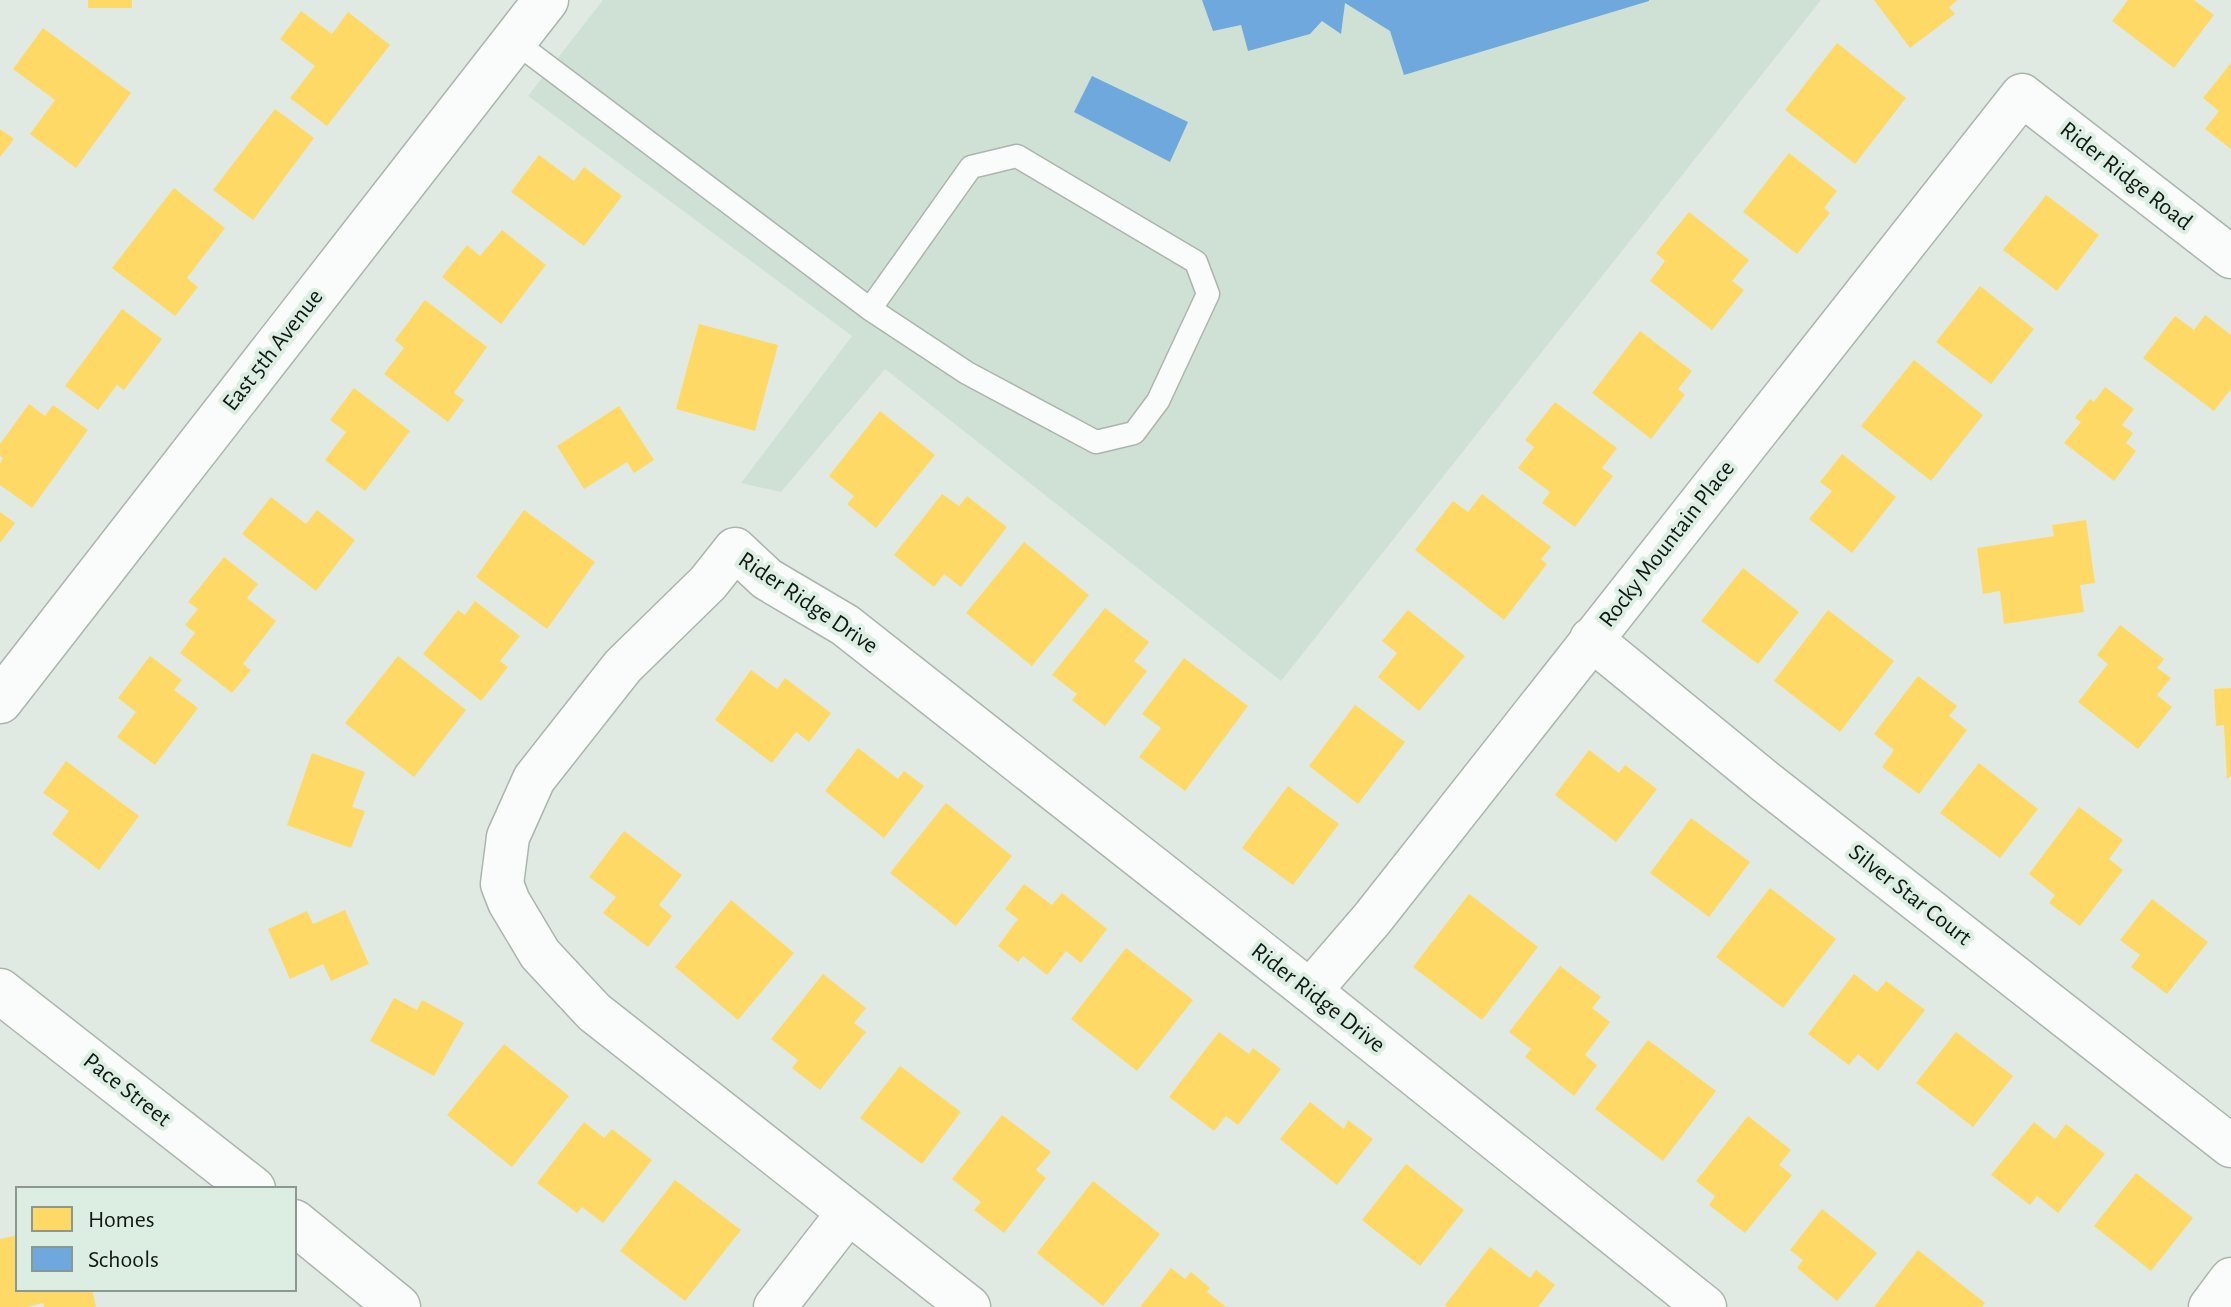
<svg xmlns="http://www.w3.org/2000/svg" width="2231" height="1307" viewBox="0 0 2231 1307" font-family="'Alegreya Sans',sans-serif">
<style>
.built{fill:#cfe1d5}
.homes{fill:#ffd966}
.schools{fill:#6fa8dc}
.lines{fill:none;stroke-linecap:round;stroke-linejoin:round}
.service-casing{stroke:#acb4ae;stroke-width:25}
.minor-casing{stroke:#acb4ae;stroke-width:45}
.tertiary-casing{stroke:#acb4ae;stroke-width:47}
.secondary-casing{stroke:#acb4ae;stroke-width:47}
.service{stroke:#fafcfb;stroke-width:22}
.minor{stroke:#fafcfb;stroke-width:42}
.tertiary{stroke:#fafcfb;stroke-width:44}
.secondary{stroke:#fafcfb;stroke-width:44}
.labels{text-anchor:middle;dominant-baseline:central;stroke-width:8;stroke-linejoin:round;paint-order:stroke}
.street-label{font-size:24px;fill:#111814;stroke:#dceee2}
</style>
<rect width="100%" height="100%" fill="#e0eae3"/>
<path class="built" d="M603 0H1821L1281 681 885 369 781 492 741 483 852 336 528 96Z"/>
<g class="homes">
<rect x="88" y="0" width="44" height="8"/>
<path d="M1874 0H1958L1949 7 1955 14 1910 48Z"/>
<path d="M2128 0H2194L2214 15 2174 68 2112 21Z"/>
<path d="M301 11 332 34 348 12 390 45 327 126 290 98 315 66 280 39Z"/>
<path d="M43 28 131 93 76 168 30 134 55 100 13 69Z"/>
<path d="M1837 43 1906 98 1855 164 1785 110Z"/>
<path d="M2231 63V149L2205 129 2219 111 2203 98Z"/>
<path d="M275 109 314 138 253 220 213 190Z"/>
<path d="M0 129 14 139 0 157Z"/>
<path d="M1789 153 1837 191 1824 208 1830 213 1797 254 1743 212Z"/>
<path d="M539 155 574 181 584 167 622 196 584 246 511 192Z"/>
<path d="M174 188 225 228 187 278 198 287 175 316 112 268Z"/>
<path d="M2046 195 2099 235 2057 291 2003 250Z"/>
<path d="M1689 212 1749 260 1732 281 1744 290 1712 330 1650 281 1665 261 1656 253Z"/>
<path d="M502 230 546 265 501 324 442 277 467 245 480 256Z"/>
<path d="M1980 286 2034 329 1991 384 1936 342Z"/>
<path d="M425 300 487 347 454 393 464 400 448 422 384 374 404 348 395 340Z"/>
<path d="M122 309 162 339 124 390 117 385 98 410 65 386Z"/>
<path d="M2205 315 2231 335V389L2214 411 2143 358 2175 316 2194 330Z"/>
<path d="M699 324 778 345 755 431 676 409Z"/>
<path d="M1640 331 1692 371 1678 389 1685 395 1651 439 1592 393Z"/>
<path d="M1914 360 1983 415 1931 481 1861 426Z"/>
<path d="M2105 387 2134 409 2122 425 2133 433 2126 443 2136 451 2114 481 2064 443 2081 422 2075 418 2090 399 2094 402Z"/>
<path d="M354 388 410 431 365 491 325 460 346 432 330 420Z"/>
<path d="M1555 402 1617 448 1602 468 1613 476 1575 527 1542 503 1550 492 1518 468 1534 447 1525 440Z"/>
<path d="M29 404 45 416 53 405 88 430 32 508 0 485V463L3 458 0 456V444Z"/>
<path d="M619 406 654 460 634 473 627 462 584 489 557 446Z"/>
<path d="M880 411 935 455 876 528 847 504 854 496 829 476Z"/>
<path d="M1842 454 1896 497 1852 553 1809 519 1832 491 1820 482Z"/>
<path d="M942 494 959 506 967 496 1007 527 961 587 944 574 934 587 894 555Z"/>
<path d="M1482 494 1551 547 1541 559 1547 564 1504 620 1415 550 1453 501 1468 512Z"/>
<path d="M271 497 306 524 317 510 355 540 316 591 242 534Z"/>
<path d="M524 510 595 562 547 629 476 577Z"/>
<path d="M0 512 15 523 0 543Z"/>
<path d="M2086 520 2095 583 2080 585 2084 612 2004 624 2000 591 1983 594 1977 548 2054 536 2052 525Z"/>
<path d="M1024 542 1089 595 1032 666 966 613Z"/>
<path d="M224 557 258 584 247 598 276 621 243 664 251 670 232 693 180 653 195 633 185 625 198 609 188 602Z"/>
<path d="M1743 568 1799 612 1758 664 1701 621Z"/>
<path d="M475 601 520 636 500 661 508 667 481 701 423 654 458 610 465 615Z"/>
<path d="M1105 608 1149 642 1134 661 1147 671 1105 726 1072 700 1077 694 1052 675Z"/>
<path d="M1408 610 1465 656 1419 711 1378 677 1397 653 1382 641Z"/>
<path d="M1828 610 1894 661 1840 732 1774 681Z"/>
<path d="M2120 625 2164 659 2157 668 2171 678 2157 695 2172 707 2138 749 2078 702 2108 664 2097 655Z"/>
<path d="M150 656 182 680 174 690 198 708 155 765 117 737 136 712 118 698Z"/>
<path d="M398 656 466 710 414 777 345 723Z"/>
<path d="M1184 658 1248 706 1185 791 1139 757 1161 728 1142 714Z"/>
<path d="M751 670 777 689 785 678 831 713 809 742 796 732 772 763 715 720Z"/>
<path d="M1918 676 1957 706 1949 716 1967 730 1919 794 1882 767 1894 750 1874 734Z"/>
<path d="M2231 688V777L2227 778 2224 725 2216 726 2214 689Z"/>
<path d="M1355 705 1405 742 1358 804 1309 766Z"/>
<path d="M858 748 898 779 904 771 924 786 884 838 825 791Z"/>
<path d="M1589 750 1619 773 1625 765 1657 789 1616 842 1555 795Z"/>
<path d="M312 753 365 772 352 807 365 811 351 848 287 825Z"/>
<path d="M66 761 139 816 99 870 52 834 69 811 43 793Z"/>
<path d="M1979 763 2038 809 2000 858 1940 813Z"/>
<path d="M1288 786 1339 824 1293 885 1242 848Z"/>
<path d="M946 803 1012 856 956 926 890 873Z"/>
<path d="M2079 807 2123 840 2109 859 2123 870 2080 926 2049 903 2055 895 2029 874Z"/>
<path d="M1691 818 1750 862 1709 917 1650 873Z"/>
<path d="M624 831 682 875 659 905 672 916 648 947 603 913 616 897 589 877Z"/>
<path d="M1024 884 1052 905 1062 893 1107 929 1081 963 1066 951 1047 975 1023 956 1018 962 998 946 1018 919 1005 909Z"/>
<path d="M1770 888 1836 939 1783 1008 1716 957Z"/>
<path d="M1469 894 1538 947 1482 1020 1413 967Z"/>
<path d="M2152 899 2208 942 2167 994 2131 967 2140 955 2120 940Z"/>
<path d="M731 900 794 953 738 1020 675 967Z"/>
<path d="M345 910 369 964 331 981 323 964 290 979 268 929 307 911 313 924Z"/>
<path d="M1126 948 1193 1000 1137 1071 1071 1019Z"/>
<path d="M1560 966 1601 997 1592 1008 1610 1022 1585 1055 1597 1065 1574 1096 1525 1057 1531 1049 1509 1032Z"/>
<path d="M823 974 866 1008 854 1023 866 1032 820 1090 792 1068 798 1060 771 1039Z"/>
<path d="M1854 974 1877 992 1886 981 1925 1010 1878 1071 1858 1054 1849 1065 1808 1034Z"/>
<path d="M394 998 417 1010 422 1000 464 1023 434 1076 370 1041Z"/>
<path d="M1219 1032 1249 1054 1253 1048 1281 1069 1238 1125 1226 1116 1214 1131 1169 1097Z"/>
<path d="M1956 1032 2013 1076 1973 1127 1916 1083Z"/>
<path d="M1648 1040 1716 1091 1663 1161 1595 1109Z"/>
<path d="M504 1044 569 1096 512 1167 447 1115Z"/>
<path d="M900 1066 961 1112 922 1164 860 1118Z"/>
<path d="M1310 1102 1344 1129 1348 1120 1373 1139 1337 1185 1280 1139Z"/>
<path d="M1002 1115 1051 1152 1036 1170 1046 1178 1004 1233 974 1210 981 1202 952 1179Z"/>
<path d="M1748 1116 1791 1150 1779 1165 1792 1175 1745 1233 1709 1205 1715 1196 1696 1181Z"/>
<path d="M584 1122 604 1138 612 1129 652 1160 603 1223 582 1207 577 1213 537 1183Z"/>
<path d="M2034 1122 2055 1139 2066 1124 2105 1154 2058 1213 2037 1196 2030 1205 1991 1175Z"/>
<path d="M1406 1164 1464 1210 1420 1266 1362 1220Z"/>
<path d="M2136 1173 2193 1218 2151 1271 2094 1226Z"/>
<path d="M675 1180 741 1230 685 1301 620 1251Z"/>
<path d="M1093 1181 1160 1234 1103 1306 1037 1253Z"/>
<path d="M1822 1209 1877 1253 1837 1301 1797 1268 1803 1260 1790 1250Z"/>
<path d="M18 1235V1289H92L96 1307H44L43 1303 27 1307H0V1239Z"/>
<path d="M1490 1247 1530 1278 1536 1270 1555 1285 1538 1307H1447L1445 1305Z"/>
<path d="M1918 1250 1985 1303 1982 1307H1874Z"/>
<path d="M1171 1268 1185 1279 1191 1272 1210 1288 1207 1292 1226 1307H1140Z"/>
</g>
<g class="schools">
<path d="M1202 0H1649V1L1404 75 1390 31 1345 3 1341 34 1322 21 1310 34 1248 51 1241 25 1213 31Z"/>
<path d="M1092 76 1188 122 1170 162 1074 112Z"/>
</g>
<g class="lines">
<defs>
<path id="service" d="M514 41 870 309 967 373 1096 442 1134 433 1158 401 1208 294 1196 262 1017 156 971 167 870 309"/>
<g id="minor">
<path d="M1591 639 1767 783 2231 1146"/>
<path d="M1310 991 1372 919 2022 95 2231 257"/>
<path d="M775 1307 848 1213"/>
<path d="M969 1307 594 1012 540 954 509 902 502 884 508 837 534 779 623 666 708 583 735 549 767 579 845 625 1310 991 1705 1307"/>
<path d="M2210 1307 2231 1279"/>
</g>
<path id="tertiary" d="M0 701 546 0"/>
<g id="secondary">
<path d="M0 991 253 1189"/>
<path d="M294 1222 398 1307"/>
</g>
</defs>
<use href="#service" class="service-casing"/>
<use href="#minor" class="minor-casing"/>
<use href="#tertiary" class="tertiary-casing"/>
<use href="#secondary" class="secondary-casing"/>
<use href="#service" class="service"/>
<use href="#minor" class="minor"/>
<use href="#tertiary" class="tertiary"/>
<use href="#secondary" class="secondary"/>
</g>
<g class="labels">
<g class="street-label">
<text transform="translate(2126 176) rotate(38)">Rider Ridge Road</text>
<text transform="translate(273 350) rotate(-52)">East 5th Avenue</text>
<text transform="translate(1667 544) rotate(-52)">Rocky Mountain Place</text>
<text transform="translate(808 603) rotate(34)">Rider Ridge Drive</text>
<text transform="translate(1910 895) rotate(38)">Silver Star Court</text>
<text transform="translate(1318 998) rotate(38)">Rider Ridge Drive</text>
<text transform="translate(127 1090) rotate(38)">Pace Street</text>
</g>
</g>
<rect x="16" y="1187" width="280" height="104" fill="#dceee2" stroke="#8b9890" stroke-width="2"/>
<rect x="32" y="1207" width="40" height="24" fill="#ffd966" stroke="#8b9890" stroke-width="2"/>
<text x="88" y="1227" font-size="24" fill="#111814">Homes</text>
<rect x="32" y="1247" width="40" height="24" fill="#6fa8dc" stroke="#8b9890" stroke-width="2"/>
<text x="88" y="1267" font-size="24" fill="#111814">Schools</text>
</svg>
